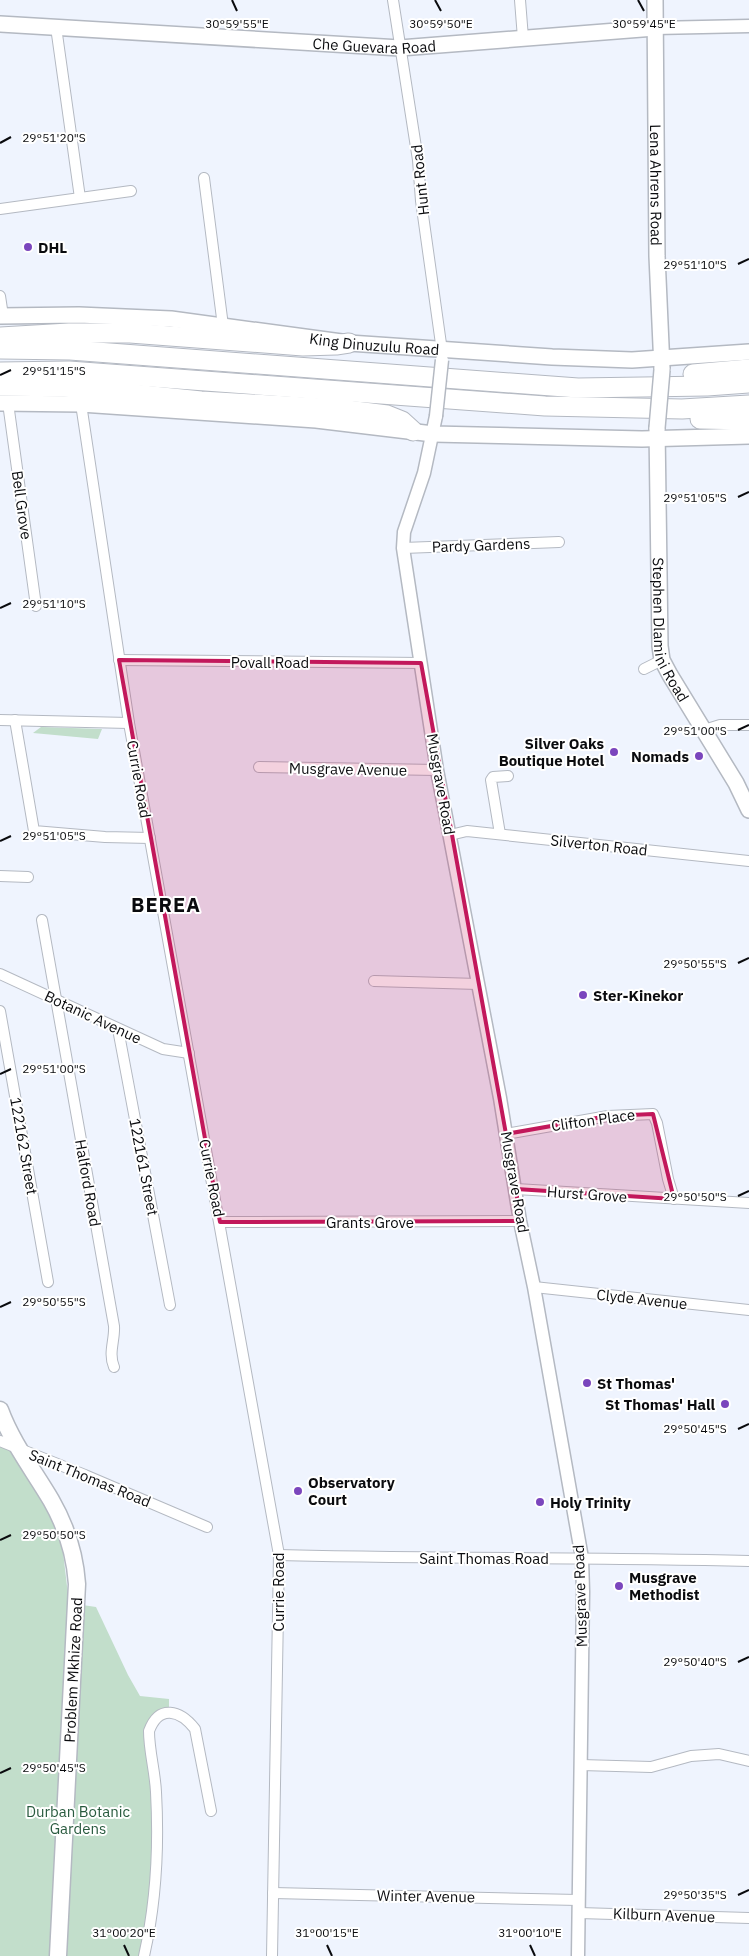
<svg xmlns="http://www.w3.org/2000/svg" width="749" height="1956" viewBox="0 0 749 1956" font-family="'IBM Plex Sans',sans-serif">
<style>
.green{fill:#c2decb}
.lines{fill:none;stroke-linecap:round;stroke-linejoin:round}
.minor-casing{stroke:#b4b9c2;stroke-width:12}
.tertiary-casing{stroke:#b4b9c2;stroke-width:15}
.secondary-casing{stroke:#b4b9c2;stroke-width:18}
.primary-casing{stroke:#b4b9c2;stroke-width:19}
.motorway-casing{stroke:#b4b9c2;stroke-width:21}
.minor{stroke:#fff;stroke-width:10}
.tertiary{stroke:#fff;stroke-width:12}
.secondary{stroke:#fff;stroke-width:15}
.primary{stroke:#fff;stroke-width:16}
.motorway{stroke:#fff;stroke-width:19}
.tertiary-bridge-casing{stroke:#b4b9c2;stroke-width:15;stroke-linecap:butt}
.secondary-bridge-casing{stroke:#b4b9c2;stroke-width:18;stroke-linecap:butt}
.tertiary-bridge{stroke:#fff;stroke-width:12}
.secondary-bridge{stroke:#fff;stroke-width:15}
.marked{fill:#c2185b;fill-opacity:0.2;stroke:#c2185b;stroke-width:4;stroke-linejoin:round}
.ticks{fill:none;stroke:#0a0b0e;stroke-width:2}
.poi-dot{fill:#7b46bd;stroke:#fff;stroke-width:2}
.labels{text-anchor:middle;dominant-baseline:central;stroke-width:4;stroke-linejoin:round;paint-order:stroke}
.street-label{font-size:15px;fill:#0a0b0e;stroke:#fff}
.poi-label{font-size:15px;font-weight:bold;fill:#0a0b0e;stroke:#fff;text-anchor:start}
.park-label{font-size:15px;fill:#285a3e;stroke:#fff}
.district-label{font-size:20px;font-weight:bold;letter-spacing:1px;fill:#0a0b0e;stroke:#fff}
.ticks-label{font-size:12px;text-anchor:middle;fill:#0a0b0e;stroke:#fff;stroke-width:4;stroke-linejoin:round;paint-order:stroke}
</style>
<rect width="100%" height="100%" fill="#eff4fe"/>
<g class="green">
<path d="M41 727 102 729 98 739 33 733Z"/>
<path d="M0 1447 17 1453 60 1527 69 1603 96 1607 128 1675 140 1696 169 1699V1711L156 1716 151 1762 154 1852 143 1956H0Z"/>
</g>
<g class="lines">
<defs>
<g id="minor">
<path d="M393 0 418 160 421 201 442 351"/>
<path d="M520 0 523 38"/>
<path d="M56 27 80 198"/>
<path d="M204 178 223 326"/>
<path d="M0 209 131 191"/>
<path d="M0 296 3 316"/>
<path d="M8 403 36 606"/>
<path d="M81 404 129 723 279 1555 272 1956"/>
<path d="M403 548 559 542"/>
<path d="M119 660 421 663"/>
<path d="M644 669 662 660"/>
<path d="M0 720 129 723"/>
<path d="M15 720 34 831 105 837 150 838"/>
<path d="M704 730 720 725H749"/>
<path d="M259 767 437 770"/>
<path d="M500 834 491 780 493 777 508 776"/>
<path d="M450 835 467 831 749 861"/>
<path d="M0 876 28 877"/>
<path d="M42 920 114 1326C115 1340 108 1353 114 1367"/>
<path d="M0 974 163 1049 189 1053"/>
<path d="M374 981 478 984"/>
<path d="M0 1011 48 1282"/>
<path d="M118 1029 170 1305"/>
<path d="M506 1134 608 1116 653 1114 657 1123 668 1179 674 1199"/>
<path d="M516 1189 749 1203"/>
<path d="M220 1222 520 1221"/>
<path d="M534 1287 749 1310"/>
<path d="M0 1441 85 1475 207 1527"/>
<path d="M279 1555C436 1559 592 1557 749 1561"/>
<path d="M581 1765 651 1767 691 1756 719 1754 749 1761"/>
<path d="M273 1893 578 1900"/>
<path d="M579 1913 749 1918"/>
<path d="M144 1956C156 1903 159 1846 156 1792 155 1771 149 1751 149 1731 159 1704 180 1710 195 1729L211 1811"/>
</g>
<g id="tertiary">
<path d="M655 28 749 26"/>
<path d="M436 416 424 473 404 532 403 548 437 770 500 1098 520 1221 534 1287 582 1558 583 1592 578 1956"/>
</g>
<g id="secondary">
<path id="s1" d="M655 0 657 256 662 368"/>
<path id="s2" d="M0 24 400 48 655 28"/>
<path id="s3" d="M0 316 79 315 171 319 349 343 552 357 632 360 749 352"/>
<path d="M0 403 81 404 316 420 433 434 642 439 749 436"/>
<path id="s4" d="M657 428 660 646 662 660 670 675 736 783 749 810"/>
</g>
<path id="primary" d="M0 1410C12 1443 34 1471 51 1500 66 1526 75 1555 77 1584L58 1956"/>
<g id="motorway">
<path d="M0 337 69 333H130L303 346 336 345 349 343"/>
<path d="M0 349 70 350 578 388 707 386 749 383"/>
<path d="M0 372 69 371 545 406 682 409 749 405"/>
<path d="M693 374 749 369"/>
<path d="M0 386 65 387 201 401 339 409 387 415 402 421 413 431"/>
<path d="M700 419 749 420"/>
</g>
</defs>
<use href="#minor" class="minor-casing"/>
<use href="#tertiary" class="tertiary-casing"/>
<use href="#secondary" class="secondary-casing"/>
<use href="#primary" class="primary-casing"/>
<use href="#motorway" class="motorway-casing"/>
<use href="#minor" class="minor"/>
<use href="#tertiary" class="tertiary"/>
<use href="#secondary" class="secondary"/>
<use href="#primary" class="primary"/>
<use href="#motorway" class="motorway"/>
<defs>
<path id="tertiary-bridge" d="M436 416 442 360"/>
<path id="secondary-bridge" d="M657 428 662 370"/>
</defs>
<use href="#tertiary-bridge" class="tertiary-bridge-casing"/>
<use href="#secondary-bridge" class="secondary-bridge-casing"/>
<use href="#tertiary-bridge" class="tertiary-bridge"/>
<use href="#secondary-bridge" class="secondary-bridge"/>
</g>
<path class="marked" d="M119 660 421 663 506 1134 608 1116 653 1114 674 1199 516 1189 520 1221 220 1222Z"/>
<path class="ticks" d="M232 0 237 11M435 0 441 11M638 0 644 11M0 143 11 137M738 264 749 259M0 375 11 370M738 497 749 492M0 608 11 603M738 730 749 725M0 841 11 836M738 963 749 958M0 1074 11 1069M738 1196 749 1191M0 1307 11 1302M738 1429 749 1424M0 1540 11 1535M738 1662 749 1657M0 1773 11 1768M738 1895 749 1890M124 1945 129 1956M327 1945 332 1956M530 1945 535 1956"/>
<g class="poi-dot">
<circle cx="28" cy="247" r="5"/>
<circle cx="614" cy="752" r="5"/>
<circle cx="699" cy="756" r="5"/>
<circle cx="583" cy="995" r="5"/>
<circle cx="587" cy="1383" r="5"/>
<circle cx="725" cy="1404" r="5"/>
<circle cx="298" cy="1491" r="5"/>
<circle cx="540" cy="1502" r="5"/>
<circle cx="619" cy="1586" r="5"/>
</g>
<g class="labels">
<g class="street-label">
<text stroke="none"><textPath href="#s2" startOffset="375">Che Guevara Road</textPath></text>
<text transform="translate(420 180) rotate(-96)">Hunt Road</text>
<text stroke="none"><textPath href="#s1" startOffset="185">Lena Ahrens Road</textPath></text>
<text stroke="none"><textPath href="#s3" startOffset="376">King Dinuzulu Road</textPath></text>
<text transform="translate(22 505) rotate(82)">Bell Grove</text>
<text transform="translate(481 545) rotate(-2)">Pardy Gardens</text>
<text stroke="none"><textPath href="#s4" startOffset="204">Stephen Dlamini Road</textPath></text>
<text x="270" y="662">Povall Road</text>
<text transform="translate(348 769) rotate(1)">Musgrave Avenue</text>
<text transform="translate(139 779) rotate(80)">Currie Road</text>
<text transform="translate(441 784) rotate(80)">Musgrave Road</text>
<text transform="translate(599 845) rotate(6)">Silverton Road</text>
<text transform="translate(93 1017) rotate(25)">Botanic Avenue</text>
<text transform="translate(593 1120) rotate(-8)">Clifton Place</text>
<text transform="translate(24 1146) rotate(80)">122162 Street</text>
<text transform="translate(144 1167) rotate(79)">122161 Street</text>
<text transform="translate(212 1178) rotate(79)">Currie Road</text>
<text transform="translate(515 1182) rotate(80)">Musgrave Road</text>
<text transform="translate(88 1183) rotate(80)">Halford Road</text>
<text transform="translate(587 1194) rotate(4)">Hurst Grove</text>
<text x="370" y="1222">Grants Grove</text>
<text transform="translate(642 1299) rotate(6)">Clyde Avenue</text>
<text transform="translate(90 1478) rotate(22)">Saint Thomas Road</text>
<text x="484" y="1558">Saint Thomas Road</text>
<text transform="translate(278 1592) rotate(-90)">Currie Road</text>
<text transform="translate(580 1596) rotate(-92)">Musgrave Road</text>
<text transform="translate(73 1670) rotate(-87)">Problem Mkhize Road</text>
<text transform="translate(426 1896) rotate(1)">Winter Avenue</text>
<text transform="translate(664 1915) rotate(2)">Kilburn Avenue</text>
</g>
<g class="poi-label">
<text x="38" y="247">DHL</text>
<text x="604" y="743" text-anchor="end">Silver Oaks<tspan x="604" dy="17">Boutique Hotel</tspan></text>
<text x="689" y="756" text-anchor="end">Nomads</text>
<text x="593" y="995">Ster-Kinekor</text>
<text x="597" y="1383">St Thomas'</text>
<text x="715" y="1404" text-anchor="end">St Thomas' Hall</text>
<text x="308" y="1482">Observatory<tspan x="308" dy="17">Court</tspan></text>
<text x="550" y="1502">Holy Trinity</text>
<text x="629" y="1577">Musgrave<tspan x="629" dy="17">Methodist</tspan></text>
</g>
<g class="park-label">
<text x="78" y="1811">Durban Botanic<tspan x="78" dy="17">Gardens</tspan></text>
</g>
<g class="district-label">
<text x="166" y="904">BEREA</text>
</g>
</g>
<g class="ticks-label">
<text x="237" y="28">30°59'55"E</text>
<text x="441" y="28">30°59'50"E</text>
<text x="644" y="28">30°59'45"E</text>
<text x="54" y="142">29°51'20"S</text>
<text x="695" y="269">29°51'10"S</text>
<text x="54" y="375">29°51'15"S</text>
<text x="695" y="502">29°51'05"S</text>
<text x="54" y="608">29°51'10"S</text>
<text x="695" y="735">29°51'00"S</text>
<text x="54" y="840">29°51'05"S</text>
<text x="695" y="968">29°50'55"S</text>
<text x="54" y="1073">29°51'00"S</text>
<text x="695" y="1201">29°50'50"S</text>
<text x="54" y="1306">29°50'55"S</text>
<text x="695" y="1433">29°50'45"S</text>
<text x="54" y="1539">29°50'50"S</text>
<text x="695" y="1666">29°50'40"S</text>
<text x="54" y="1772">29°50'45"S</text>
<text x="695" y="1899">29°50'35"S</text>
<text x="124" y="1937">31°00'20"E</text>
<text x="327" y="1937">31°00'15"E</text>
<text x="530" y="1937">31°00'10"E</text>
</g>
</svg>
